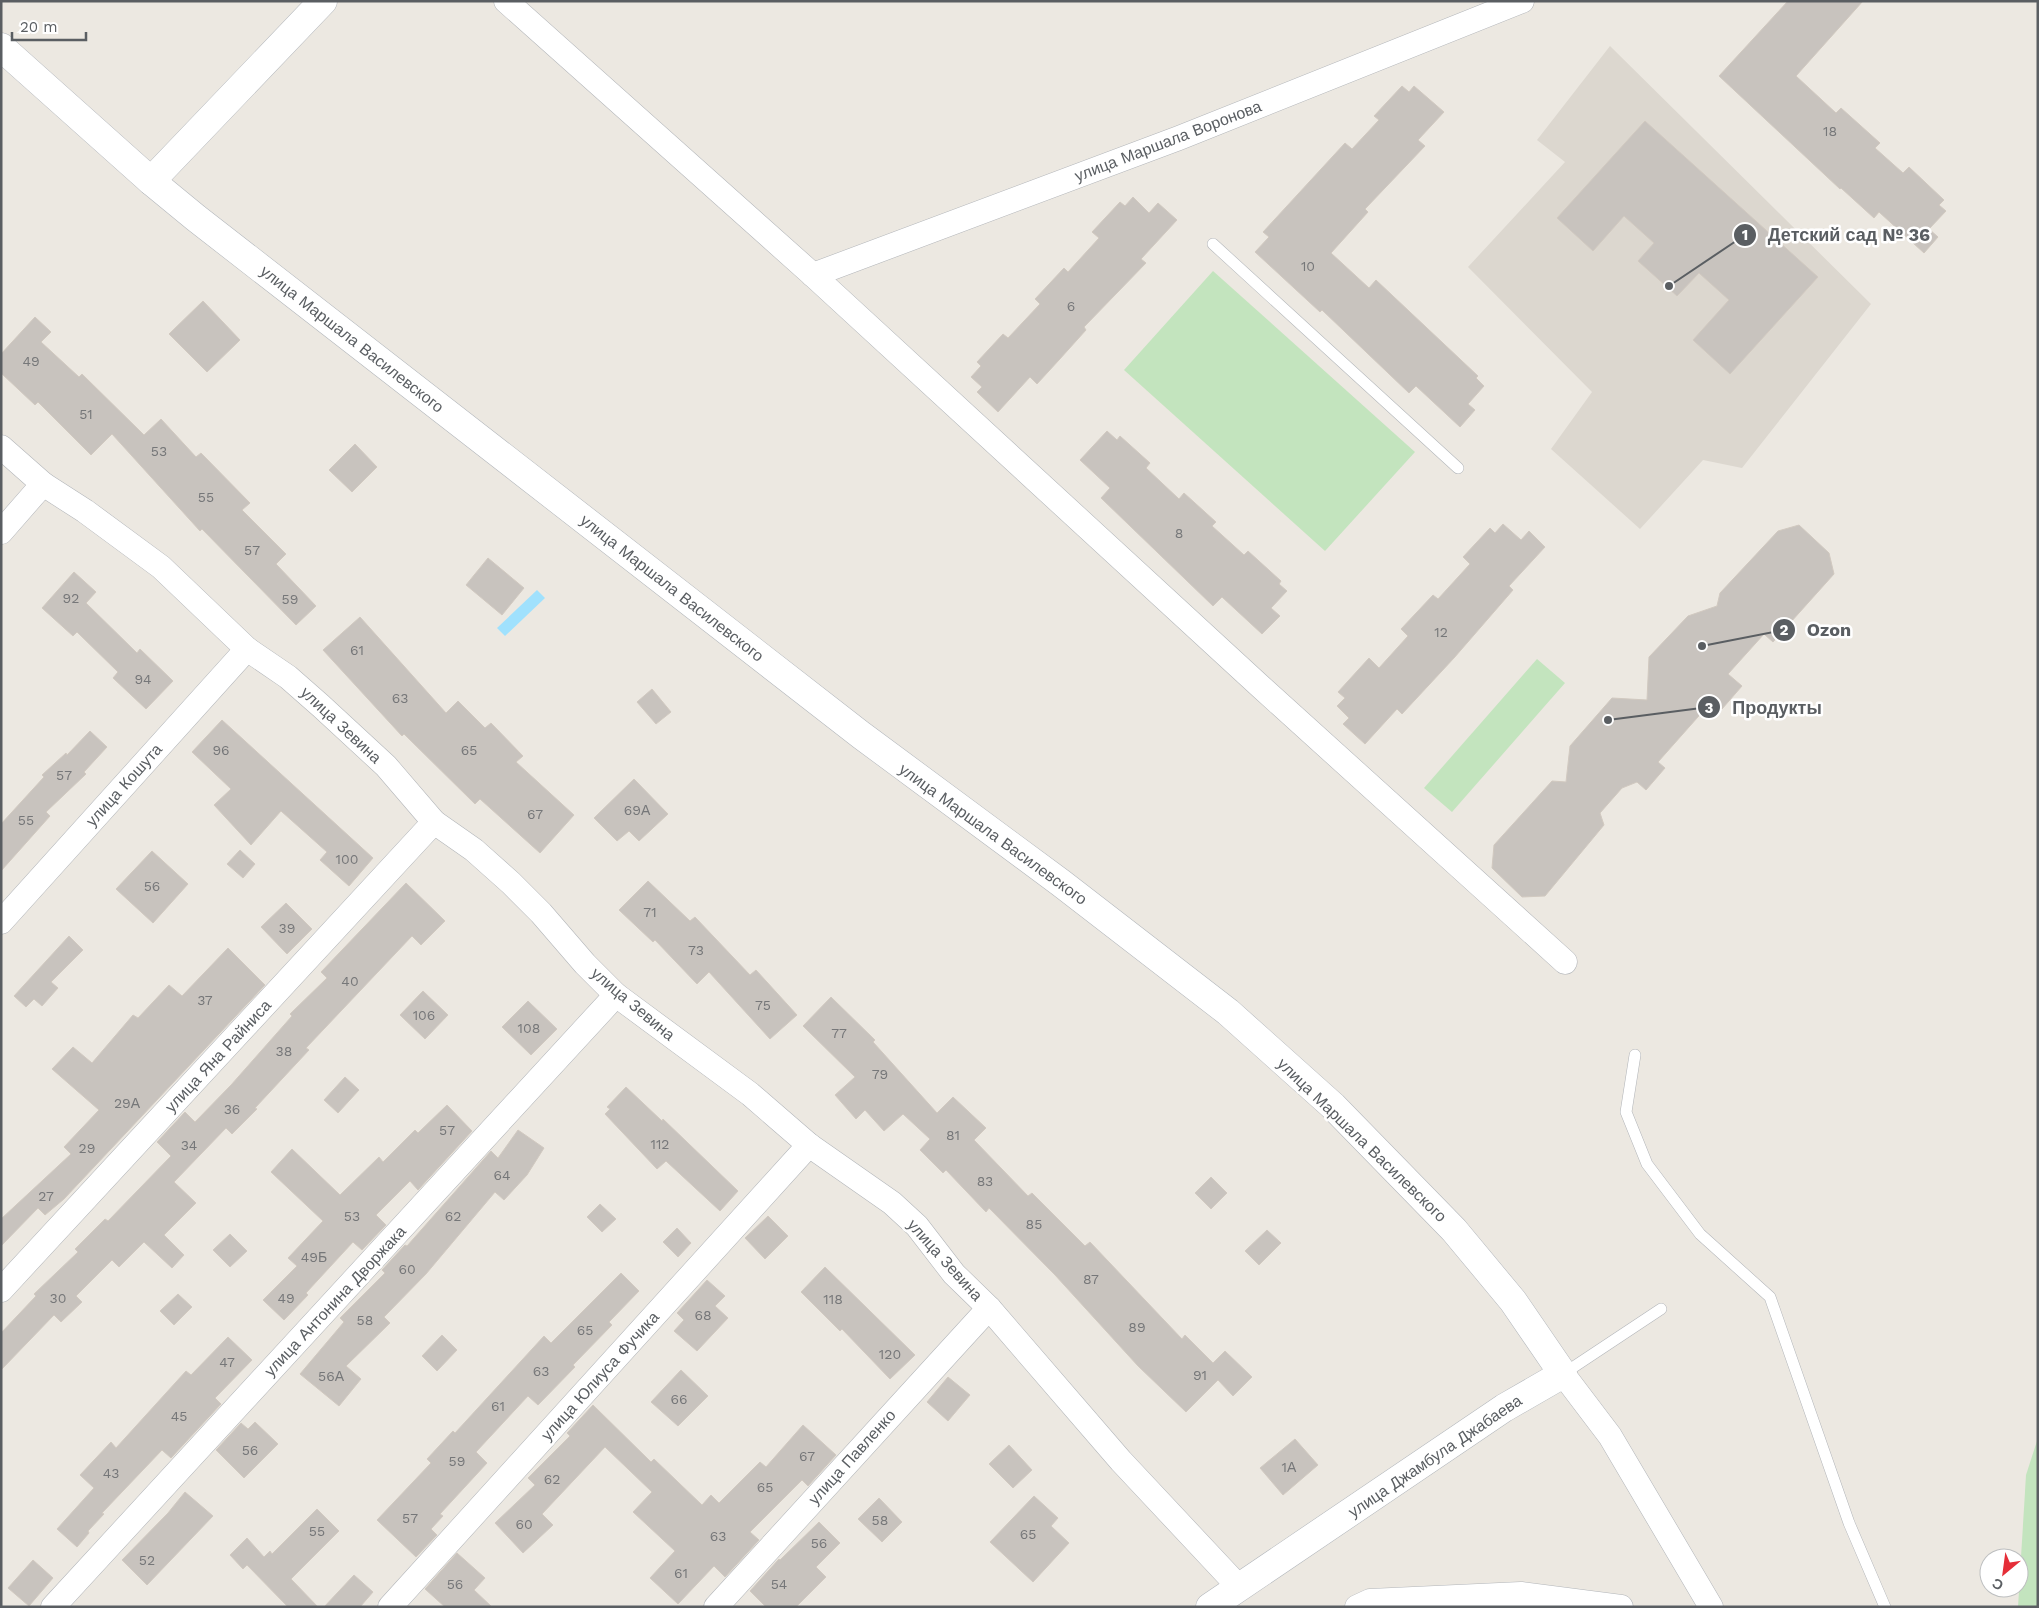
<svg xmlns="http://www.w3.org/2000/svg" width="2039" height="1608" viewBox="0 0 2039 1608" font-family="'Work Sans',sans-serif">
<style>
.education{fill:#dcd7cf}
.green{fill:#c3e4be}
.water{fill:#a0e1fd}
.building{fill:#c8c3be;stroke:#d1c9c0}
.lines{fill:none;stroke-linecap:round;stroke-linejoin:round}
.lane-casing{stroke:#b2b5b9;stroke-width:12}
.street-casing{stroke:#b2b5b9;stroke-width:25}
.secondary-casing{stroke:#b3b7bc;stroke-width:29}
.lane{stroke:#fff;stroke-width:11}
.street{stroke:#fff;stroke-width:24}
.secondary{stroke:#fff;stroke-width:28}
.labels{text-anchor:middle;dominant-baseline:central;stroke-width:5;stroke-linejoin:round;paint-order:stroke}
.number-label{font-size:14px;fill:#767779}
.street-label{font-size:16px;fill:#5a5e62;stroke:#fff}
.leader{fill:none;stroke:#5a5e62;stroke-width:2}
.callout-dot{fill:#5a5e62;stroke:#fff;stroke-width:2}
.mark-label{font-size:15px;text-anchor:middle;font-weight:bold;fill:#fff}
.callout-label{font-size:18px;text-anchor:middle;font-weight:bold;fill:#5a5e62;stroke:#fff;stroke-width:5;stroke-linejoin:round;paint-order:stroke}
</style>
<rect width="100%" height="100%" fill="#ece8e1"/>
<path class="education" d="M1610 46 1871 304 1742 468 1703 460 1640 529 1551 449 1592 392 1468 267 1565 162 1537 140Z"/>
<g class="green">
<path d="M1213 271 1415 452 1325 551 1124 370Z"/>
<path d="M1537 659 1565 683 1452 812 1424 788Z"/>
<path d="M2038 1438V1607H2018L2026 1475Z"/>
</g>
<path class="water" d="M537 590 545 598 505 636 497 628Z"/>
<g class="building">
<path d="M1788 1H1863L1796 76 1836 113 1841 108 1880 143 1875 148 1903 173 1909 167 1944 200 1939 205 1946 211 1929 229 1938 237 1924 253 1879 212 1874 218 1841 188 1840 189 1719 76Z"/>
<path d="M1402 86 1409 92 1414 86 1444 112 1418 140 1425 146 1365 209 1368 212 1331 253 1369 288 1376 280 1478 376 1476 378 1484 386 1468 404 1475 410 1460 427 1416 386 1409 393 1322 310 1320 312 1255 252 1269 237 1263 232 1345 143 1352 149 1379 120 1374 116Z"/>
<path d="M1645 121 1818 277 1730 374 1693 340 1729 300 1699 273 1677 296 1638 261 1654 243 1624 216 1593 251 1557 218Z"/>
<path d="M1133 197 1149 213 1158 203 1177 220 1141 259 1146 263 1084 327 1086 330 1059 360 1037 384 1030 377 998 412 977 392 982 387 971 377 981 366 977 362 1003 334 1008 338 1040 304 1035 299 1064 268 1068 272 1099 238 1092 232 1120 202 1125 206Z"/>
<path d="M203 301 240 340 207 372 169 334Z"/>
<path d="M35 317 51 332 41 342 79 377 82 374 144 435 161 419 196 457 201 453 250 503 242 510 286 554 276 564 316 606 296 625 202 529 200 531 112 434 91 455 38 402 35 405 1 373V354Z"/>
<path d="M1107 431 1117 440 1120 436 1150 463 1146 468 1179 499 1184 493 1216 522 1212 526 1244 555 1248 551 1281 581 1279 584 1287 591 1271 608 1280 616 1262 634 1222 597 1213 606 1101 498 1110 488 1080 460Z"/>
<path d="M355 444 377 467 352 492 329 470Z"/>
<path d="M1503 524 1521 540 1529 531 1545 547 1509 586 1513 590 1454 658 1402 714 1397 709 1365 744 1343 724 1349 718 1337 706 1345 698 1338 692 1369 658 1379 668 1408 636 1401 629 1433 595 1438 599 1470 564 1463 557 1490 528 1495 533Z"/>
<path d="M1799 525 1829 553 1834 574 1773 642 1764 634 1728 674 1742 686 1722 709 1713 700 1658 762 1665 768 1646 790 1637 782 1622 788 1600 813 1604 825 1545 896 1522 897 1492 868 1494 845 1552 781 1566 782 1570 746 1612 698 1647 700 1649 657 1688 616 1717 606 1720 593 1778 531Z"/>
<path d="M488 558 524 588 502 615 466 585Z"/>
<path d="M74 572 96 592 86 603 137 653 140 649 173 681 146 709 113 678 118 672 77 632 73 636 42 608Z"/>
<path d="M360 617 446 713 458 701 485 728 491 723 523 756 516 762 574 815 540 853 480 799 475 804 404 734 402 736 323 650Z"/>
<path d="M652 689 671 712 656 724 637 702Z"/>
<path d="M222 720 373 858 349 886 320 860 327 852 281 811 251 845 214 805 231 789 192 752Z"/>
<path d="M90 731 107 747 84 772 86 774 46 812 50 816 1 871V824L44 777 42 775 66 753 67 755Z"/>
<path d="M634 779 668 814 639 841 629 831 617 841 594 818Z"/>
<path d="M240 850 255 864 243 878 227 864Z"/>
<path d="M152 851 188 884 153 923 116 889Z"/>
<path d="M648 881 690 921 695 917 750 975 756 970 797 1015 770 1039 709 972 697 984 655 940 653 942 619 910Z"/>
<path d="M406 883 445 921 421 945 412 936 306 1048 309 1050 255 1108 257 1109 232 1134 226 1128 174 1182 196 1203 164 1235 184 1255 172 1268 144 1242 119 1267 112 1260 76 1296 82 1302 61 1322 54 1315 1 1370V1333L36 1296 34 1294 78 1252 75 1249 105 1219 108 1221 171 1156 157 1142 185 1112 195 1122 231 1085 292 1016 290 1014 327 978 321 972Z"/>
<path d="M286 903 312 929 287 954 261 927Z"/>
<path d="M69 936 83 950 51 982 58 988 42 1006 34 999 26 1007 14 996Z"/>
<path d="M228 948 265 985 64 1199 45 1215 38 1208 1 1246V1219L71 1154 64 1147 99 1110 52 1069 73 1047 92 1063 133 1015 138 1018 169 985 182 996Z"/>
<path d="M423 991 448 1015 425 1039 400 1015Z"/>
<path d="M831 997 875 1040 873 1042 937 1113 953 1097 986 1128 974 1140 1028 1196 1032 1193 1085 1246 1090 1242 1182 1339 1185 1335 1213 1363 1225 1351 1252 1377 1233 1396 1218 1380 1186 1412 1138 1366 1055 1275 989 1208 986 1212 946 1170 943 1173 920 1150 930 1139 903 1114 884 1131 865 1110 856 1119 835 1095 855 1077 803 1026Z"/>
<path d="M528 1001 557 1029 531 1055 502 1027Z"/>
<path d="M345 1077 359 1090 338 1113 324 1100Z"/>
<path d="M626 1087 662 1121 663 1119 738 1191 720 1211 666 1161 657 1169 605 1114 610 1109 607 1107Z"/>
<path d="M447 1105 472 1131 418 1190 410 1181 376 1215 386 1225 362 1250 353 1242 306 1293 308 1295 284 1320 263 1300 297 1266 288 1258 323 1221 271 1172 292 1149 340 1195 379 1157 383 1162 415 1130 418 1133Z"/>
<path d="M518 1130 544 1148 527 1175 504 1200 495 1192 426 1274 384 1317 390 1323 346 1366 361 1379 339 1406 300 1374 344 1322 340 1318 385 1273 382 1270 405 1245 407 1246 491 1151 498 1158Z"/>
<path d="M1211 1177 1227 1193 1211 1209 1195 1193Z"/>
<path d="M600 1204 616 1219 602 1232 587 1217Z"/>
<path d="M768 1216 788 1236 765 1259 745 1238Z"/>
<path d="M677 1228 691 1243 678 1257 663 1242Z"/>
<path d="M1267 1230 1281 1243 1259 1265 1245 1251Z"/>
<path d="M230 1234 247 1251 230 1267 213 1250Z"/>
<path d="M825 1267 915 1355 890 1379 842 1329 840 1331 801 1292Z"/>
<path d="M621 1273 639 1291 609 1322 612 1325 573 1365 575 1367 538 1405 528 1396 476 1452 487 1463 440 1514 443 1516 431 1529 437 1535 416 1557 377 1520 431 1463 427 1459 453 1431 455 1433 544 1336 551 1343Z"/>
<path d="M707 1280 725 1296 715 1306 728 1318 697 1351 674 1331 684 1320 677 1313Z"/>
<path d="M178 1294 192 1307 174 1325 160 1311Z"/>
<path d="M442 1335 457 1350 437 1371 422 1356Z"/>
<path d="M228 1337 252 1360 215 1398 221 1404 171 1458 162 1450 102 1513 104 1514 88 1531 89 1533 77 1547 57 1529 94 1488 80 1475 111 1442 116 1448 186 1371 191 1375Z"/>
<path d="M681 1370 708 1396 678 1426 651 1402Z"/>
<path d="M948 1377 970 1395 948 1421 927 1402Z"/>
<path d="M593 1405 651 1462 654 1459 702 1505 711 1495 719 1503 760 1462 766 1467 803 1425 836 1455 808 1486 802 1480 750 1532 759 1540 725 1577 714 1566 678 1604 650 1578 675 1551 633 1512 652 1492 605 1447 542 1514 553 1525 523 1553 495 1523 535 1485 528 1478 570 1436 567 1433Z"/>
<path d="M255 1422 278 1444 244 1478 216 1450 241 1423 248 1429Z"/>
<path d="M1295 1439 1318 1465 1283 1495 1260 1468Z"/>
<path d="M1009 1445 1032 1470 1013 1488 989 1464Z"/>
<path d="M185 1492 213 1516 147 1585 122 1560 168 1513Z"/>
<path d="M1034 1496 1058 1518 1051 1526 1069 1543 1033 1582 990 1542Z"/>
<path d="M879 1498 902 1522 882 1542 858 1519Z"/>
<path d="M317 1509 339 1531 291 1579 318 1607H288L247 1565 243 1569 230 1555 247 1538 264 1557 270 1551 272 1554Z"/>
<path d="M819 1522 840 1543 816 1567 826 1577 796 1607H766L750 1591 779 1559 780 1560Z"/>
<path d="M457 1553 485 1578 474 1590 492 1607H445L425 1589Z"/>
<path d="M33 1560 53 1578 29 1606 8 1588Z"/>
<path d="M354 1575 373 1592 360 1607H324Z"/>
</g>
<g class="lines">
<defs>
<g id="lane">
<path d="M1213 244 1458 468"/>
<path d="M1635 1055 1626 1112 1647 1164 1700 1234 1770 1297 1849 1523 1885 1607"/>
<path d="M1563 1374 1661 1309"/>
</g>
<g id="street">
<path d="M506 1 813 275 1261 687 1565 962"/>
<path d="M813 275 1179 138 1522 1"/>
<path d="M1 447 43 484 85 511 161 567 247 649 288 677 321 706 386 766 434 822 474 850 511 883 541 913 585 964 616 995 750 1094 809 1145 892 1203 917 1226 954 1274 989 1308 1121 1461 1239 1587"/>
<path d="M1 532 43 484"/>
<path d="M1 922 247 649"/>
<path d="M1 1290 434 822"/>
<path d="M1563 1374 1610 1436 1711 1607"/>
<path d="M53 1607 616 995"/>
<path d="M390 1607 809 1145"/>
<path d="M716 1607 989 1308"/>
<path d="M1357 1607 1370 1601 1521 1594 1621 1607"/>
</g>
<g id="secondary">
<path d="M1 47 151 181 196 218 861 735 1061 883 1228 1012 1333 1106 1454 1230 1513 1301 1563 1374 1504 1408 1210 1607"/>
<path d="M151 181 323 1"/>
</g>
</defs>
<use href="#lane" class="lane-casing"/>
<use href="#street" class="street-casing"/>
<use href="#secondary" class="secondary-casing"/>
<use href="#lane" class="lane"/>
<use href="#street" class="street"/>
<use href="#secondary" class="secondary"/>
</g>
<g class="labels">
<g class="number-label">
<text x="1830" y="131">18</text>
<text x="1308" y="266">10</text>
<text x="1071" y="306">6</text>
<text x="31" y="361">49</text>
<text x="86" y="414">51</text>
<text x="159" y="451">53</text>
<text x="206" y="497">55</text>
<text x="1179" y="533">8</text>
<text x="252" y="550">57</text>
<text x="71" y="598">92</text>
<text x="290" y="599">59</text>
<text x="1441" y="632">12</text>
<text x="357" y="650">61</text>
<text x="143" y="679">94</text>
<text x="400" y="698">63</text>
<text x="221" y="750">96</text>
<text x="469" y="750">65</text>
<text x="64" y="775">57</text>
<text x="637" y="810">69А</text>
<text x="535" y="814">67</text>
<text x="26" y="820">55</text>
<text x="347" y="859">100</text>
<text x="152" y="886">56</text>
<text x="650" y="912">71</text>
<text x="287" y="928">39</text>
<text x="696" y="950">73</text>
<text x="350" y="981">40</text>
<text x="205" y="1000">37</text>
<text x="763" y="1005">75</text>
<text x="424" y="1015">106</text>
<text x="529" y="1028">108</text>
<text x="839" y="1033">77</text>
<text x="284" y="1051">38</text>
<text x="880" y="1074">79</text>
<text x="127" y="1103">29А</text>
<text x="232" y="1109">36</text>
<text x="447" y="1130">57</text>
<text x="953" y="1135">81</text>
<text x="660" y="1144">112</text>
<text x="189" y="1145">34</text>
<text x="87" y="1148">29</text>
<text x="502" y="1175">64</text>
<text x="985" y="1181">83</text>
<text x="46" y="1196">27</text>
<text x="352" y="1216">53</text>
<text x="453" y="1216">62</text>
<text x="1034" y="1224">85</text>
<text x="314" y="1257">49Б</text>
<text x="407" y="1269">60</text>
<text x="1091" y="1279">87</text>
<text x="58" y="1298">30</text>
<text x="286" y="1298">49</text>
<text x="833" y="1299">118</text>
<text x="703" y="1315">68</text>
<text x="365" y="1320">58</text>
<text x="1137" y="1327">89</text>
<text x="585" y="1330">65</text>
<text x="890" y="1354">120</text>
<text x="227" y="1362">47</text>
<text x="541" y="1371">63</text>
<text x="1200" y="1375">91</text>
<text x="331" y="1376">56А</text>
<text x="679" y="1399">66</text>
<text x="498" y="1406">61</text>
<text x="179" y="1416">45</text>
<text x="250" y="1450">56</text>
<text x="807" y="1456">67</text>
<text x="457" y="1461">59</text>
<text x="1289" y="1467">1А</text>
<text x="111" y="1473">43</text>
<text x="552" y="1479">62</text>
<text x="765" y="1487">65</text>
<text x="410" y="1518">57</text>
<text x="880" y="1520">58</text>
<text x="524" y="1524">60</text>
<text x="317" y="1531">55</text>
<text x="1028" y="1534">65</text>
<text x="718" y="1536">63</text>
<text x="819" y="1543">56</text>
<text x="147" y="1560">52</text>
<text x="681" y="1573">61</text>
<text x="455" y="1584">56</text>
<text x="779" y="1584">54</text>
</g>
<g class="street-label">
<text transform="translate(1168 141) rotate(-21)">улица Маршала Воронова</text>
<text transform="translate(352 339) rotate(38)">улица Маршала Василевского</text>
<text transform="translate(672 588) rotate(38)">улица Маршала Василевского</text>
<text transform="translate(341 725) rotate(43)">улица Зевина</text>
<text transform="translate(124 785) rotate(-48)">улица Кошута</text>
<text transform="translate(993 834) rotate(36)">улица Маршала Василевского</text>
<text transform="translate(633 1004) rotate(40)">улица Зевина</text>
<text transform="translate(218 1056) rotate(-47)">улица Яна Райниса</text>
<text transform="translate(1362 1140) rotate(44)">улица Маршала Василевского</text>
<text transform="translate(945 1260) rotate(48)">улица Зевина</text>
<text transform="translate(335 1301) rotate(-47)">улица Антонина Дворжака</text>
<text transform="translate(600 1376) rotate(-48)">улица Юлиуса Фучика</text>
<text transform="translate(1435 1456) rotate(-34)">улица Джамбула Джабаева</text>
<text transform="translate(852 1457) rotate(-48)">улица Павленко</text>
</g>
</g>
<path class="leader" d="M1669 286L1745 235M1702 646L1784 630M1608 720L1709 707"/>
<g class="callout-dot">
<circle cx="1669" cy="286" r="5"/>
<circle cx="1702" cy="646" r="5"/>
<circle cx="1608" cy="720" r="5"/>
<circle cx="1745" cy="235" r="12"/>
<circle cx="1784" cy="630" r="12"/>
<circle cx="1709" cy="707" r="12"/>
</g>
<g class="mark-label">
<text x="1745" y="240">1</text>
<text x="1784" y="635">2</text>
<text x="1709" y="713">3</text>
</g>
<g class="callout-label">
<text x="1849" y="241">Детский сад № 36</text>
<text x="1829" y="636">Ozon</text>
<text x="1777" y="714">Продукты</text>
</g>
<rect width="2039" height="1608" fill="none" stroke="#5a5e62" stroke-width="5"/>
<g transform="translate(2004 1573) rotate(209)"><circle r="24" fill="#ffffff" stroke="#bdbfc0"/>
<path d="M0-4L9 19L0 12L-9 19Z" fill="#e52e38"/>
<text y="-8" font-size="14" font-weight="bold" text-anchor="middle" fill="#5a5e62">С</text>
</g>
<path d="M12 32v8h74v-8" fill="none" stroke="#5a5e62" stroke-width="2.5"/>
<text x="20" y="32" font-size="15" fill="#5a5e62" stroke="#ffffff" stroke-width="4" paint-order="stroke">20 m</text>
</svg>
